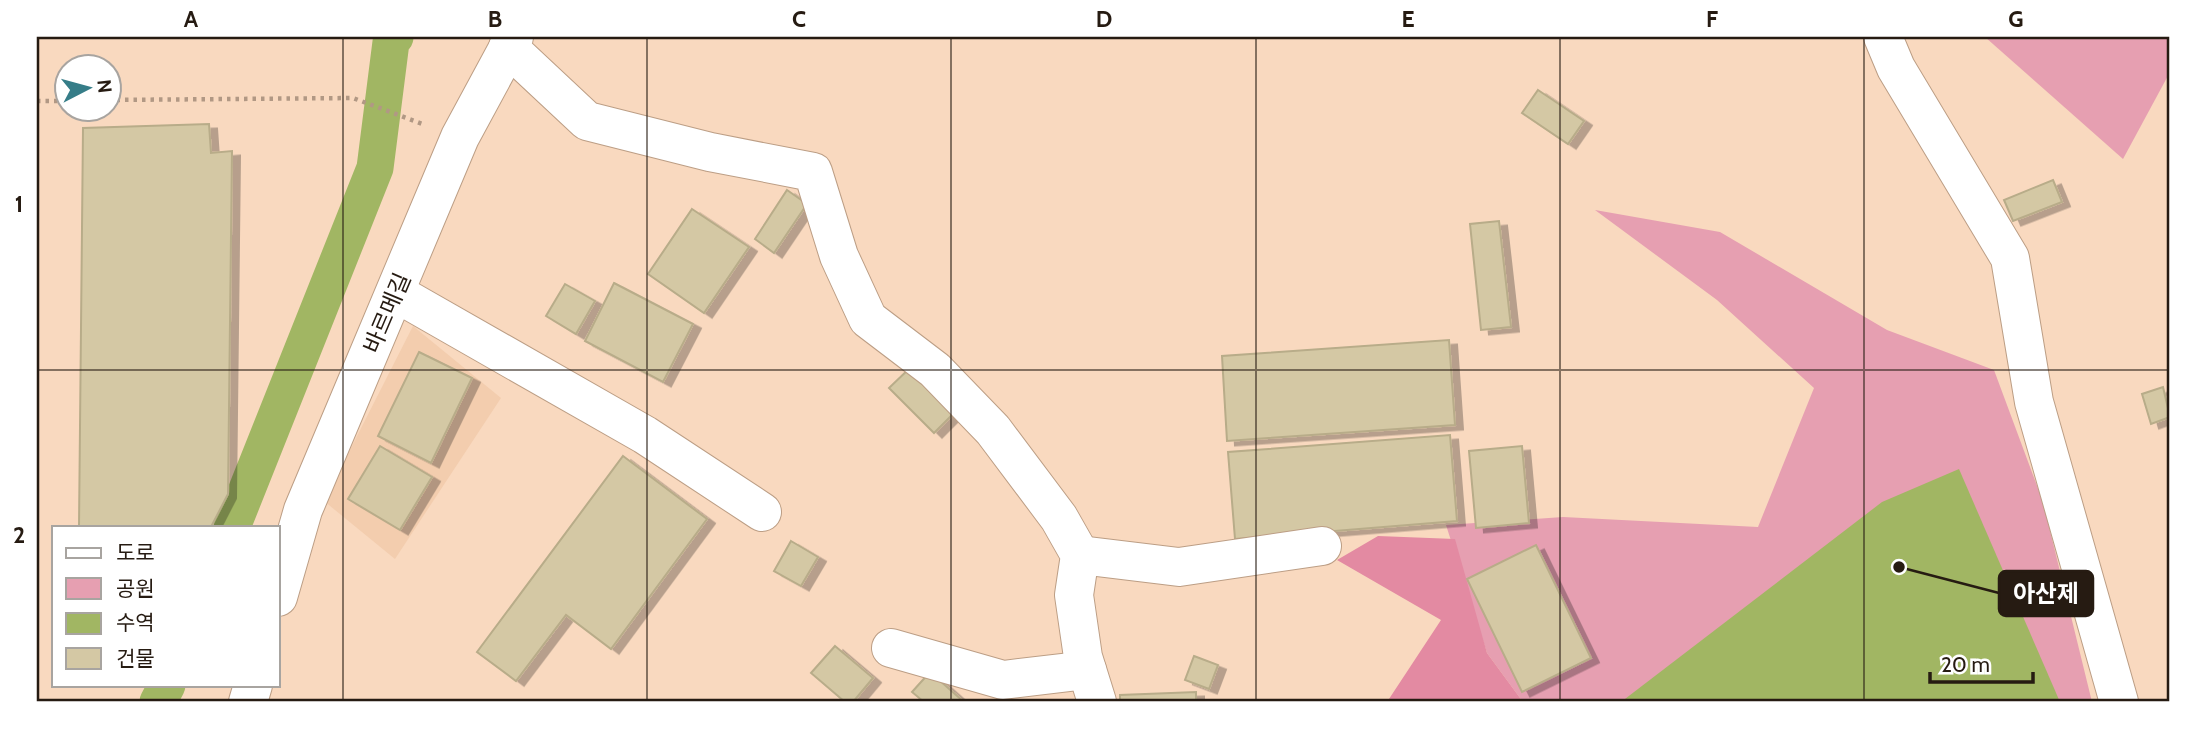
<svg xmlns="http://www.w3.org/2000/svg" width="2207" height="739" viewBox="0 0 2207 739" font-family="Cabin,'Noto Sans KR',sans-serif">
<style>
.built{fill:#f3cdae}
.green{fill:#e69fb1}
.forest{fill:#e38aa2}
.water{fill:#a1b663}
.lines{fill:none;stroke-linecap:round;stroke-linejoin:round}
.canal{stroke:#a1b663;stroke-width:37}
.building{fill:#d4c8a4;stroke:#b8ac89;stroke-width:2;filter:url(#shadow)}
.minor-casing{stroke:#bc9e85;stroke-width:40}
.path{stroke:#b19884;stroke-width:4.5;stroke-dasharray:3.5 5;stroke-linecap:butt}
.minor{stroke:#fff;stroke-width:38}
.grid{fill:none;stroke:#261b12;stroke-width:2;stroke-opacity:0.55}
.labels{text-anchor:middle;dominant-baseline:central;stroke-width:5;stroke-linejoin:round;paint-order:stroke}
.street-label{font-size:23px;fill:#261b12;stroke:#fff}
.leader{fill:none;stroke:#261b12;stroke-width:2.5}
.callout-dot{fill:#261b12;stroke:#fff;stroke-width:2.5}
.callout{fill:#261b12;stroke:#261b12;stroke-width:2.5}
.callout-label{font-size:24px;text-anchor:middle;font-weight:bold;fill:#fff}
.neatline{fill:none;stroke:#261b12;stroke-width:2.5}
.grid-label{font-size:23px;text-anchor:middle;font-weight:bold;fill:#261b12}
</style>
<defs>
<filter id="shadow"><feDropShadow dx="8" dy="4.5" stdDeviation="0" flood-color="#0004"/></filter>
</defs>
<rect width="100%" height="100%" fill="#f9d9bf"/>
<path class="built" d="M413 326 501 398 395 559 324 501Z"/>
<g class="green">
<path d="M1985 37H2170V72L2123 159Z"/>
<path d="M1595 210 1720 232 1887 330 1994 370 2043 502 2092 702H1523L1487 653 1446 525 1563 517 1758 527 1814 388 1717 300Z"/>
</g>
<path class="forest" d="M1378 536 1455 539 1487 653 1523 702H1387L1441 620 1337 560Z"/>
<path class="water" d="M1959 469 2060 702H1621L1882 502Z"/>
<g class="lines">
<g class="canal">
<path d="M232 527 375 168 391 42 395 37"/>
<path d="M158 702 167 685"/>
</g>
</g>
<g class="building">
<path d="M1538 90 1584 121 1568 144 1522 113Z"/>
<path d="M209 124 211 153 232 151 228 494 211 527H79L83 128Z"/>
<path d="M2053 180 2062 202 2013 221 2004 200Z"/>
<path d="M787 190 807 204 774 253 755 239Z"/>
<path d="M692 209 749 247 704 313 648 274Z"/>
<path d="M1499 221 1511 327 1481 330 1470 224Z"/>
<path d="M614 283 693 324 663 382 585 341Z"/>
<path d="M565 284 595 301 576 334 546 316Z"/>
<path d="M1449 340 1455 425 1227 441 1222 356Z"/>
<path d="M419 352 472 378 431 463 378 436Z"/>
<path d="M912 366 956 411 934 433 889 388Z"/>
<path d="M2163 387 2170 417 2151 424 2142 394Z"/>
<path d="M1450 435 1457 521 1235 539 1228 452Z"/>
<path d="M380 446 432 477 400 530 348 499Z"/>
<path d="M1522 446 1529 523 1476 528 1469 451Z"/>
<path d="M623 456 707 519 611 649 566 615 516 681 477 652Z"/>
<path d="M791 541 818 557 801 586 774 571Z"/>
<path d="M1536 545 1591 658 1522 692 1467 579Z"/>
<path d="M835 646 873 678 853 702H845L811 673Z"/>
<path d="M1194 656 1218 665 1209 689 1185 680Z"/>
<path d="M930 672 964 702H924L912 692Z"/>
<path d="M1196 692V702H1120V695Z"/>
</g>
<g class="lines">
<defs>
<g id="minor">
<path d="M1883 37 1896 68 2010 258 2034 402 2119 702"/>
<path d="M508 47 587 121 710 152 813 172 839 256 868 319 935 370 993 430 1059 518 1080 555 1074 595 1083 657 1097 702"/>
<path d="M396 293 645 435 762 512"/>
<path d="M1080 555 1179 567 1322 546"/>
<path d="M278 597 303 510 460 137 514 37"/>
<path d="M891 648 1003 680 1087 670"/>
<path d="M248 702 253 685"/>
</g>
</defs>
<use href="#minor" class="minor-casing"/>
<g class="path">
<path d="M108 100 353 98 425 125"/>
<path d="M37 101H66"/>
</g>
<use href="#minor" class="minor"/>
</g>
<path class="grid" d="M343 37V702M647 37V702M951 37V702M1256 37V702M1560 37V702M1864 37V702M37 370H2170"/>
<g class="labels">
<g class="street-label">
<text transform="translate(387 313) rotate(-67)">바르메길</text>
</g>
</g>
<path class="leader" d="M1899 567L1999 593"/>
<circle class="callout-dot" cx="1899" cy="567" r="7"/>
<rect class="callout" x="1999" y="571" width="94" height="45" rx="7"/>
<g class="callout-label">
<text x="2046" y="602">아산제</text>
</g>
<rect width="2207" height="739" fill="none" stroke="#ffffff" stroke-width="77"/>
<rect x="52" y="526" width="228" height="161" fill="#ffffff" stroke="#a8a4a0" stroke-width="2"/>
<rect x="66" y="548" width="35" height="10" fill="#ffffff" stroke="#a8a4a0" stroke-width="2"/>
<text x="116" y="560" font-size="21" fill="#261b12">도로</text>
<rect x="66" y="578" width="35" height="21" fill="#e69fb1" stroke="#a8a4a0" stroke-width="2"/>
<text x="116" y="596" font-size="21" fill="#261b12">공원</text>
<rect x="66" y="613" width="35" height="21" fill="#a1b663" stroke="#a8a4a0" stroke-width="2"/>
<text x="116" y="630" font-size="21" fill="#261b12">수역</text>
<rect x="66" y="648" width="35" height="21" fill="#d4c8a4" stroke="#a8a4a0" stroke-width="2"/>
<text x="116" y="666" font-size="21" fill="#261b12">건물</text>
<g transform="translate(88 88) rotate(84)"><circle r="33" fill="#ffffff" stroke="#a8a4a0" stroke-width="2"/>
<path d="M0-5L12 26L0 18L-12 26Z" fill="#367d88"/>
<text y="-10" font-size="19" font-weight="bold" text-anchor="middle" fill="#261b12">N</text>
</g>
<path d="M1930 672v10h103v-10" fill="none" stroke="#261b12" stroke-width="3.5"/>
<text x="1941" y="672" font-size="21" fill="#261b12" stroke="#ffffff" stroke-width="5" paint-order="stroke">20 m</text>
<rect x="38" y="38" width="2130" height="662" class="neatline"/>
<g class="grid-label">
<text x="191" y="27">A</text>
<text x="495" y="27">B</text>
<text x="799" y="27">C</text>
<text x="1104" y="27">D</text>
<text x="1408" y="27">E</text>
<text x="1712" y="27">F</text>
<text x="2016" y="27">G</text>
<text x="19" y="212">1</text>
<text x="19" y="543">2</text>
</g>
</svg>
